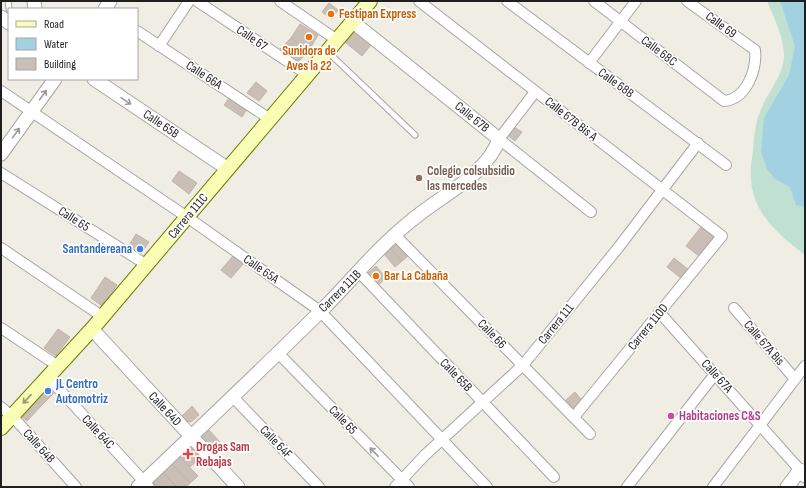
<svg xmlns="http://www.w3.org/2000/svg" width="806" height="488" viewBox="0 0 806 488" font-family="'Sofia Sans Condensed',sans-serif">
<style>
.wetland{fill:#c0e0d1}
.water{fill:#a2d2e1}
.building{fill:#c9bfb7;stroke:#c3b3a6}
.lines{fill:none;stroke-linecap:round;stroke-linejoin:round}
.service-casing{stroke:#a6a6a6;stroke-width:7}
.minor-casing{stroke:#a6a6a6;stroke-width:12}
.tertiary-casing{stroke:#a6a6a6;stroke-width:15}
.secondary-casing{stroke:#6e7c00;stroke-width:16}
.service{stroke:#fff;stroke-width:5}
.minor{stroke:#fff;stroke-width:10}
.tertiary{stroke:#fff;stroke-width:13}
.secondary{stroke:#fafeb5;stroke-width:14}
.oneway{stroke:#9a9a9a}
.oneway2{stroke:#979a72}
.food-dot{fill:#e8710a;stroke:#fff;stroke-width:1.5}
.education-dot{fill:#8d6e63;stroke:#fff;stroke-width:1.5}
.shop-dot{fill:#3f7fe0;stroke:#fff;stroke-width:1.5}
.hotel-dot{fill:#d1479c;stroke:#fff;stroke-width:1.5}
.health-dot{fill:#e0444e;stroke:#fff;stroke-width:1.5}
.labels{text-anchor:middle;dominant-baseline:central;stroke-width:3.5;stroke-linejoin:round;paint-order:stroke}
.food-label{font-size:13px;font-weight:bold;fill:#c56008;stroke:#fff;text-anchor:start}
.street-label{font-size:13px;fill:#1f1f1f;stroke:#fff}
.education-label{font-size:13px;font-weight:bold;fill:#785e54;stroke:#fff;text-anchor:start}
.shop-label{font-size:13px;font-weight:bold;fill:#366cbe;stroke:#fff;text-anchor:end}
.hotel-label{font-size:13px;font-weight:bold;fill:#b23c85;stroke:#fff;text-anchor:start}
.health-label{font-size:13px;font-weight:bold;fill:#be3a42;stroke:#fff;text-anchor:start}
</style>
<rect width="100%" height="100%" fill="#f0ede4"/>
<path class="wetland" d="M767 1H805V255C779 235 752 213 751 178 750 169 752 159 753 151 754 137 755 124 760 112 767 92 783 78 784 56 784 37 774 18 767 1Z"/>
<path class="water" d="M780 1H805V207L796 205 790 187 775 179 767 169 761 152 764 118 789 75 795 46Z"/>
<g class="building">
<path d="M329 3 338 10 332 19 322 12Z"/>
<path d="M300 24 318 35 308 52 291 38Z"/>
<path d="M354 31 371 45 362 56 345 42Z"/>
<path d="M291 38 308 52 297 63 280 49Z"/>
<path d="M256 82 267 91 259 101 247 93Z"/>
<path d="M230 97 247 109 242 117 224 105Z"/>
<path d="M512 126 522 132 515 141 506 134Z"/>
<path d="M179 171 197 183 189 194 172 181Z"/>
<path d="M701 227 714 237 699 256 686 246Z"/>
<path d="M136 234 149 242 141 254 128 247Z"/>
<path d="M397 243 408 256 402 261 391 249Z"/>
<path d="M391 249 402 261 395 267 384 254Z"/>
<path d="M233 256 243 264 231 278 221 270Z"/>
<path d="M674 258 689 270 682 279 667 267Z"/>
<path d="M376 266 386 278 377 286 367 274Z"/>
<path d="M105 277 117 285 102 306 91 298Z"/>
<path d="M58 329 70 337 56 356 44 348Z"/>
<path d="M48 384 56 391 41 406 34 400Z"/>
<path d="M575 392 584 403 575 411 566 400Z"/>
<path d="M34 400 41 406 27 421 20 415Z"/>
<path d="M192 406 199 415 191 422 187 421 182 416Z"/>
<path d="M207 428 220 442 211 450 198 436Z"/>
<path d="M189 445 200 458 190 467 178 455Z"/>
<path d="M178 455 198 476 190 483 170 462Z"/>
<path d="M170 462 190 483 186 487H177L161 471Z"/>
<path d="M161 471 177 487H157L151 481Z"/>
</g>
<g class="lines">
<defs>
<g id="service">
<path d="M8 1 9 9"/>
<path d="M328 52 415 135"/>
</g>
<g id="minor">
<path d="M197 1 308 75"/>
<path d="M280 1 337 40"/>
<path d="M419 1 722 236 574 417"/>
<path d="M507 1 726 165"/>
<path d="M594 1 724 101C747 99 757 69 755 50L687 1"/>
<path d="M137 31 270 119"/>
<path d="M159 46 189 1"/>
<path d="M589 63 636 1"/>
<path d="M1 91 187 217 320 311 487 487"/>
<path d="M535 92 499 139 591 212"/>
<path d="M1 173 147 265"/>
<path d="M394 234 590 434"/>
<path d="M1 248 103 317"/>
<path d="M359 272 554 477"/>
<path d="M734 308 795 379"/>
<path d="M660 313 800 470"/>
<path d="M1 328 58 366"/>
<path d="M278 353 409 487"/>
<path d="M48 377 149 487"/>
<path d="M233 397 319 487"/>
<path d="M1 407 14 418 76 487"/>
<path d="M395 487 425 455 523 365 618 248 698 143"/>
<path d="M627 487 715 374"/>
<path d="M713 487 805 366"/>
</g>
<g id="tertiary">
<path d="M34 1 35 9"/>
<path d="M105 9 110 1"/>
<path d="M1 17 9 23"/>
<path d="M94 79 228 169"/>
<path d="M1 154 55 79"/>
<path d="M92 329 238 487"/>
<path d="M138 487C199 429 260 371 320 312 350 282 378 247 412 220 440 196 487 175 499 139L353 22"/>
<path d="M787 487 800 470 805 476"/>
</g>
<path id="secondary" d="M1 428 92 329 370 1"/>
</defs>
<use href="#service" class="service-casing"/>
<use href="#minor" class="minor-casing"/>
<use href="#tertiary" class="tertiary-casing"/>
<use href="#secondary" class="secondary-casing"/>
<use href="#service" class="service"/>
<use href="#minor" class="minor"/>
<use href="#tertiary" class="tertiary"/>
<use href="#secondary" class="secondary"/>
</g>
<defs><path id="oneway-shaft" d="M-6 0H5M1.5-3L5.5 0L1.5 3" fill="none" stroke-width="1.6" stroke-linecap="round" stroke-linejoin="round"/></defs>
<g class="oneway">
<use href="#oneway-shaft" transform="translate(43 95) rotate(-54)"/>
<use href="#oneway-shaft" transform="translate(126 101) rotate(34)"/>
<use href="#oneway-shaft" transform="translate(16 133) rotate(-54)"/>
<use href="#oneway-shaft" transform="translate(374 452) rotate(-134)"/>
</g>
<use class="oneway2" href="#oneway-shaft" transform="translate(27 399) rotate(133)"/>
<g class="food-dot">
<circle cx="331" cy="14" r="4"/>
<circle cx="309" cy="37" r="4"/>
<circle cx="376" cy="276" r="4"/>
</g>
<circle class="education-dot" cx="419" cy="178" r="4"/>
<g class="shop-dot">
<circle cx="140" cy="249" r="4"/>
<circle cx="48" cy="391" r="4"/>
</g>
<circle class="hotel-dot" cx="671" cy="416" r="4"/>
<path class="health-dot" d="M186 448h4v4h4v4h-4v4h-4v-4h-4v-4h4z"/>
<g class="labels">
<g class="food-label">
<text x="339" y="14">Festipan Express</text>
<text x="309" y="51" text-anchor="middle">Sunidora de<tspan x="309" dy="15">Aves la 22</tspan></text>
<text x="384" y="276">Bar La Cabaña</text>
</g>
<g class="street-label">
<text transform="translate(721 25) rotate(36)">Calle 69</text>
<text transform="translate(252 38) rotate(34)">Calle 67</text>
<text transform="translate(659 51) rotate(37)">Calle 68C</text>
<text transform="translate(204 75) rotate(33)">Calle 66A</text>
<text transform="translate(616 83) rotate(36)">Calle 68B</text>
<text transform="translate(472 117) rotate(39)">Calle 67B</text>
<text transform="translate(571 119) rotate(38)">Calle 67B Bis A</text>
<text transform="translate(161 124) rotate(34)">Calle 65B</text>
<text transform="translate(188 216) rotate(-50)">Carrera 111C</text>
<text transform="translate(74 219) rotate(32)">Calle 65</text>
<text transform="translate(261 269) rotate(35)">Calle 65A</text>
<text transform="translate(340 291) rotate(-45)">Carrera 111B</text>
<text transform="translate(556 324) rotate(-51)">Carrera 111</text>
<text transform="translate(648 327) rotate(-51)">Carrera 110D</text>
<text transform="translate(492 334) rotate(46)">Calle 66</text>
<text transform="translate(764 343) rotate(49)">Calle 67A Bis</text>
<text transform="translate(456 375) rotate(46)">Calle 65B</text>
<text transform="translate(717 376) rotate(48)">Calle 67A</text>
<text transform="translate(165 409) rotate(47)">Calle 64D</text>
<text transform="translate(343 420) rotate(46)">Calle 65</text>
<text transform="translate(98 432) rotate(47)">Calle 64C</text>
<text transform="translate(276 442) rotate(46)">Calle 64F</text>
<text transform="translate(39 446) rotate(48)">Calle 64B</text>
</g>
<g class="education-label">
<text x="427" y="171">Colegio colsubsidio<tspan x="427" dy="15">las mercedes</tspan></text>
</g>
<g class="shop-label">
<text x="132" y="249">Santandereana</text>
<text x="56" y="384" text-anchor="start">JL Centro<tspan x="56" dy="15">Automotriz</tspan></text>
</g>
<g class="hotel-label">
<text x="679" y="416">Habitaciones C&amp;S</text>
</g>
<g class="health-label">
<text x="196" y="447">Drogas Sam<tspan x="196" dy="15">Rebajas</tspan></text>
</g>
</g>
<rect width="806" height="488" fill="none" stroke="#1f1f1f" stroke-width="4"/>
<rect x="8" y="8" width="130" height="72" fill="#ffffff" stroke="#a5a5a5"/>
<rect x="16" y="21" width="20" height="6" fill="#fafeb5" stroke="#a5a5a5"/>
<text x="44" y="28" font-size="12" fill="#1f1f1f">Road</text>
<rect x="16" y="38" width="20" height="12" fill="#a2d2e1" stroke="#a5a5a5"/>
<text x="44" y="48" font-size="12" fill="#1f1f1f">Water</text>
<rect x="16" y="58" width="20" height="12" fill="#c9bfb7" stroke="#a5a5a5"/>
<text x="44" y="68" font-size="12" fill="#1f1f1f">Building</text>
</svg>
